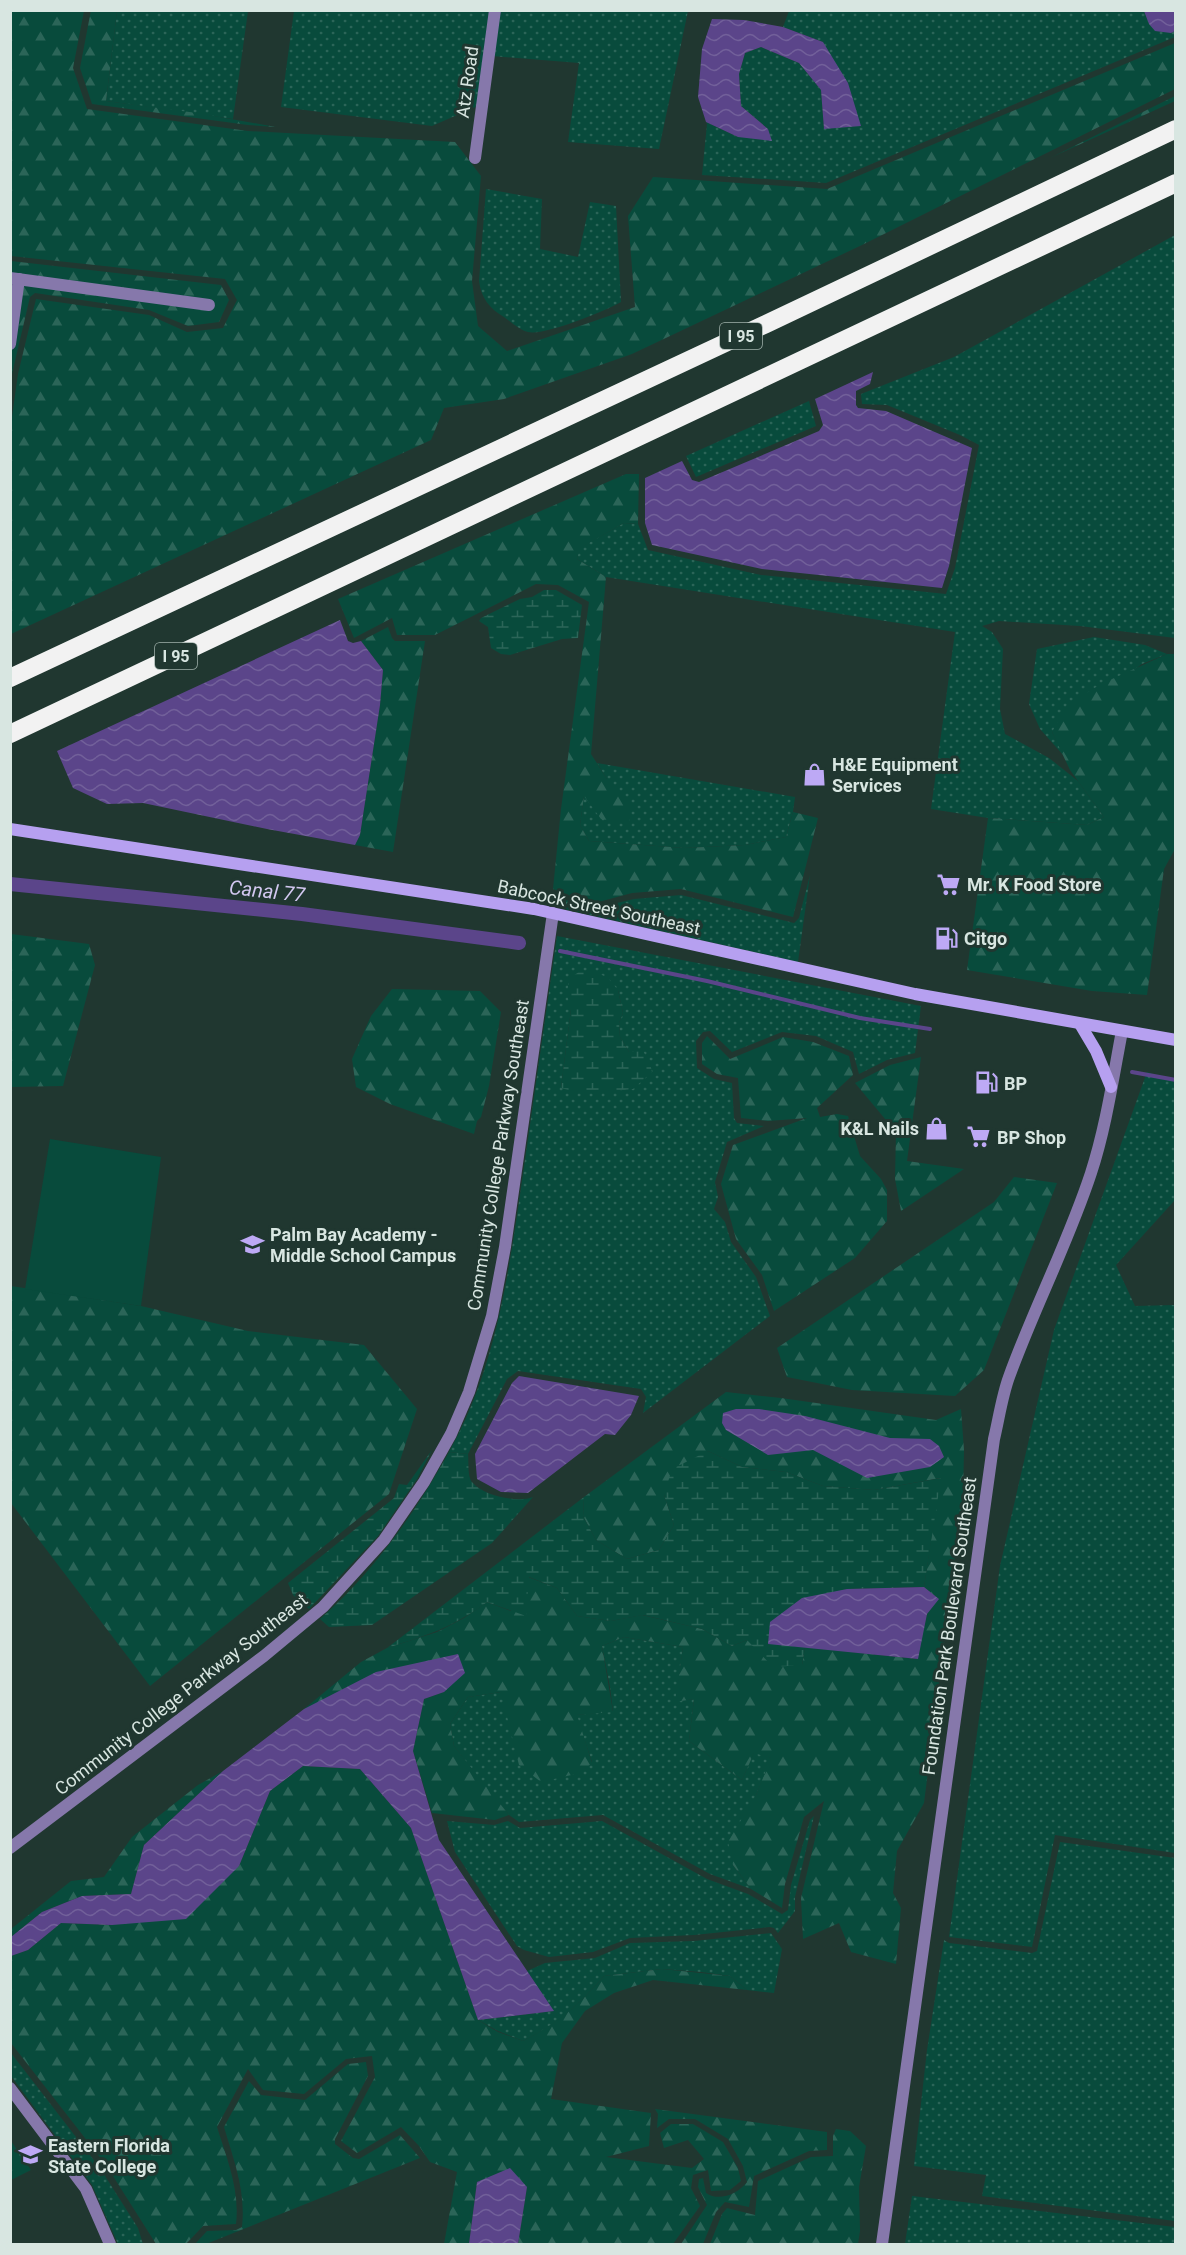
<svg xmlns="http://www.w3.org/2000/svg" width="1186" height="2255" viewBox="0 0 1186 2255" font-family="Roboto,sans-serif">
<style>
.grass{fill:url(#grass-dots);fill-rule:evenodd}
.forest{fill:url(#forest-firs)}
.wetland{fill:url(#wetland-marsh)}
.green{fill:#084b3c}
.water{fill:url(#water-waves)}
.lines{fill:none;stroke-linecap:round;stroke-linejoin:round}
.stream{stroke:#5b458a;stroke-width:4}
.canal{stroke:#5b458a;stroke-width:14}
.minor{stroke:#8678ab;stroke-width:12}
.tertiary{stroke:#8678ab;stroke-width:12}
.secondary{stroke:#b6a0f0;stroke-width:12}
.motorway{stroke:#f2f2f2;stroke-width:18}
.labels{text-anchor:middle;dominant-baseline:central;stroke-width:6;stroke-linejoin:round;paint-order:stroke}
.shield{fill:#203730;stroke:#a1b2ac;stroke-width:1.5}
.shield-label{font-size:16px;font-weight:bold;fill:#d8e6e1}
.street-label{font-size:18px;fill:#d8e6e1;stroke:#203730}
.poi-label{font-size:18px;font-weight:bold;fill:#d8e6e1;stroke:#203730;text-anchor:start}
.water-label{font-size:20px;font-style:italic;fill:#d2c8f0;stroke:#203730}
</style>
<defs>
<pattern id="grass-dots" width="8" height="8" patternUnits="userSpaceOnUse" patternTransform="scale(1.5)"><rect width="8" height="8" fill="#084b3c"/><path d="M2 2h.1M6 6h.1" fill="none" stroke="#2b6558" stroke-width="1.8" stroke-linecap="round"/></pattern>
<pattern id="forest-firs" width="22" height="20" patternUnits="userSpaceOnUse" patternTransform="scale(1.5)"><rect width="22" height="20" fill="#084b3c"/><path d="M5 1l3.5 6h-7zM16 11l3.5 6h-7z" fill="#2b6558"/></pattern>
<pattern id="wetland-marsh" width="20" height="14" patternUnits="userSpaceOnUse" patternTransform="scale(1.5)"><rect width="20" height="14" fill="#084b3c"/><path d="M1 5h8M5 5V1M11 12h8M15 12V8" fill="none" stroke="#2b6558"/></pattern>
<pattern id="water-waves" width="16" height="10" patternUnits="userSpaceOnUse" patternTransform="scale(1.5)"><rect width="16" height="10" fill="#5b458a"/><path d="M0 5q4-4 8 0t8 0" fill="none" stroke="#72609a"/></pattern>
</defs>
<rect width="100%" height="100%" fill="#203730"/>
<g class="grass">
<path d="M117 11H248L233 119 106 101Z"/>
<path d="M294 11H688L659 149 568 142 579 63 492 56 480 105 432 126 281 107Z"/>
<path d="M789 11H1144L1145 14 1171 33 1175 31V37L826 183 702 175 707 124 706 122 738 137 768 129 741 106 739 74 745 53 761 47 799 63 821 90 824 129 823 42 783 27Z"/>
<path d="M486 189 542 199 540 249 578 257 590 202 616 206 621 302C605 311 545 336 528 332 520 330 511 322 504 317 490 309 481 298 479 281Z"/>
<path d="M1175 235V638L1080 626 999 621 982 626 992 632 1003 649 1000 709 1005 734 1049 758 1078 781 1104 817 1087 825 988 818 931 809 955 632 606 577 577 559 579 548 624 523 638 524 648 550 761 575 946 594 955 568 979 445 960 435 887 405 862 404 861 394 954 357Z"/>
<path d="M809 401 816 426 696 477 686 456Z"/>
<path d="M1094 637 1145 645 1167 654 1142 664 1052 732 1064 756 1040 729 1029 704 1037 649Z"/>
<path d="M597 763 795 797 793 812 786 837 745 845 684 848 589 841 580 825 584 795 607 779Z"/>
<path d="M810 875 798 962 565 909 566 900 591 909 634 899 681 895 794 923 799 918Z"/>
<path d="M557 936 921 1006 915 1053 887 1060 859 1074 853 1052 816 1036 782 1032 732 1052 710 1031 703 1032 696 1041 697 1068 714 1079 732 1083 734 1118 737 1123 764 1126 727 1142 715 1182 718 1197 714 1209 725 1222 731 1242 756 1277 770 1316 643 1413 646 1397 641 1389 518 1371 507 1379 468 1454 449 1452C498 1365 510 1264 524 1167 535 1090 546 1013 557 936ZM618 990 623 1013 619 1023 620 1037 629 1052 624 1090 561 1088 571 1009Z"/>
<path d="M1147 1072 1175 1082V1200L1116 1265 1135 1306 1175 1305V1853L1055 1835 1032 1947 949 1937 1000 1566 1054 1330Z"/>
<path d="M624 1637 683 1647 676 1701 694 1699 689 1741 742 1780 754 1752 772 1758 756 1795 733 1865 751 1889 710 1874 603 1815 519 1822 509 1815 488 1790 454 1746 450 1724 468 1697 501 1692 592 1762 576 1715 613 1711 610 1687 602 1646Z"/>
<path d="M814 1816 795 1897V1911L778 1933 774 1928 770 1927 694 1935 630 1938 593 1952 549 1957 524 1950 517 1946 455 1852 447 1821 494 1825 508 1821 520 1828 602 1821 707 1879 748 1894 782 1914 788 1910 791 1885 810 1820Z"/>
<path d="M1060 1842 1175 1858V2221L982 2196 986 2175 914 2166 927 2050 944 1940 949 1943 1032 1953 1037 1951Z"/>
<path d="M771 1933 782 1949 774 1993 747 1990 730 1976 701 1972 662 1969 604 1976C577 2007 559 2023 523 2041L498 2031 478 2020 553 2011 527 1971 545 1963 595 1958 630 1943 694 1941Z"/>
<path d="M11 2053 100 2168 138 2228 143 2244H118L92 2185 11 2076Z"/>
<path d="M912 2196 1175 2227V2244H905Z"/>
</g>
<g class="forest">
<path d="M11 10 84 11 73 68 87 109 248 131 455 142 481 176 472 281 478 326 507 351 635 307 628 216 653 177 827 189 1175 43V89L862 245 632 354 504 399 444 408 431 440 11 634V424L18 374 36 299 149 315 187 332 223 328 237 300 225 279 11 256Z"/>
<path d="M91 10 117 11 106 101 197 113 276 127 248 125 92 104 80 68Z"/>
<path d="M1175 96V101L1050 158Z"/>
<path d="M11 261 221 285 229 300 219 322 188 326 149 310 35 293 30 297 11 378Z"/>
<path d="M626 474H639L638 524 624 523 580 548 577 559 606 577 591 754 607 779 631 807 629 823 601 819 584 796 580 825 589 841 684 848 745 845 786 837 793 812 818 818 793 917 681 889 632 893 591 904 553 889 561 809 589 602 558 585 536 584 435 635H397L392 618 354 638 338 599Z"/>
<path d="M388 627 392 638 395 641H425L393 852 355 845 360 835 380 705 383 670 361 641Z"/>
<path d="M1167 654H1176L1175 849 1164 869 1147 995 1092 991 967 970 988 818 1087 825 1104 817 1070 770 1052 732 1067 705 1101 684Z"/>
<path d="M11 934 89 944 95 965 63 1086 11 1087Z"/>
<path d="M392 989 480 991 501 1012 489 1086 481 1117 477 1121 474 1134 390 1104 356 1087 352 1059 371 1016Z"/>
<path d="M707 1036 730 1059 783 1037 813 1042 849 1056 853 1075 817 1108 820 1117 837 1114 848 1116 860 1156 881 1179 887 1190V1221L855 1258 774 1311 762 1275 736 1239 721 1184 733 1145 807 1118 768 1121 741 1118 738 1078 717 1074 702 1064V1043Z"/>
<path d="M921 1057 907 1161 964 1169 901 1211 895 1179 896 1132 855 1083 890 1065Z"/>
<path d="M1014 1177 1057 1183 984 1370 955 1396 852 1390 787 1377 777 1348 994 1202Z"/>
<path d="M11 1286 141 1306 248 1331 364 1345 417 1409 389 1494 150 1686 11 1503Z"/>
<path d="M726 1392 781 1398 936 1420 961 1409 964 1450 963 1496 924 1803 897 1851 893 1893 901 1908 896 1964 851 1952 839 1923 803 1939 801 1898 824 1801 804 1817 785 1884 782 1908 751 1889 733 1865 728 1842 756 1795 771 1758 754 1753 742 1780 689 1741 694 1699 675 1702 683 1647 624 1637 602 1646 613 1712 577 1715 592 1763 580 1773 541 1782 519 1765 501 1692 468 1697 450 1724 454 1746 509 1815 495 1820 432 1813 413 1751 424 1699 444 1692 304 1709 361 1662 387 1648 437 1632 464 1618 487 1602 511 1611 528 1577 557 1588 577 1616 611 1621 642 1615 702 1629 732 1646 747 1640 802 1665 805 1647 917 1659 927 1614 938 1599 924 1587 940 1478 874 1490 823 1486 786 1472 742 1467 708 1451 664 1495 674 1525 659 1550 627 1559 596 1540 583 1516 584 1497Z"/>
<path d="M303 1766 360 1769 411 1828 478 2020 498 2032 523 2041C559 2022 577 2007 604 1976L662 1969 730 1976 747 1990 653 1980 614 1993 585 2011 562 2043 551 2099 651 2113 649 2146 606 2157 692 2168 704 2159 688 2140 664 2148 660 2133 671 2124H693L723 2142 738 2168 741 2181 730 2190 711 2191 708 2170 693 2175 691 2188 700 2206 673 2244H518L527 2187 477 2182 469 2244H444L457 2172 430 2162 419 2146 401 2127 357 2153 341 2141 375 2077 372 2056 346 2059 304 2094 263 2090 248 2069 217 2127C227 2159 240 2190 236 2224L203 2226 186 2244H156L106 2165 11 2043V1956L28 1950 61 1923 112 1925 239 1866 270 1791Z"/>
<path d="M223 1771 144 1845 131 1894 82 1896 42 1912 11 1937V1929L71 1881 104 1877 132 1837 198 1785Z"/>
<path d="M366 2062 368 2076 335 2139V2144L353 2158 359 2159 400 2135 420 2158 206 2244H195L207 2231 236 2230 242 2227C246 2191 234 2161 224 2127L249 2081 261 2095 305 2100 348 2064Z"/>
<path d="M655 2109 827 2132V2150L809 2151 754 2176 749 2207 725 2202 716 2212 703 2244H681L707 2205 698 2187 699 2179 703 2178 706 2193C719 2202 738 2194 747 2182L743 2166 728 2139 695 2119H669L657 2128 658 2114Z"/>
<path d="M836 2129 850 2131 866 2146 859 2187 860 2231 858 2244H710L722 2214 727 2208 755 2215 758 2181 811 2157 833 2156V2136Z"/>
<path d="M11 2141 31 2170 11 2180H10Z"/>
</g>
<g class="wetland">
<path d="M544 590H556L582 605 578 638 562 639 510 655 501 654 491 648 488 627 479 621 481 618 520 599 532 597Z"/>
<path d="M581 971 598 973 608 978 618 990 623 1013 619 1023 620 1037 629 1052 643 1051 650 1063 652 1072 633 1089 624 1090 580 1093 561 1088 571 1009 567 995 569 978Z"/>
<path d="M432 1450 417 1479 378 1536 309 1609 293 1595 288 1583 394 1498 399 1484 407 1485Z"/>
<path d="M708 1451 742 1467 786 1472 823 1486 874 1490 941 1478 924 1587 847 1589 768 1643 805 1647 802 1665 773 1667 747 1640 732 1646 702 1629 643 1615 611 1621 577 1616 557 1588 529 1577 526 1616 487 1602C452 1628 428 1635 387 1648L584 1497 583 1516 596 1540 627 1559 659 1550 674 1525 664 1495 672 1469Z"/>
<path d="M449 1452 468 1454C469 1462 467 1478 473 1483 484 1496 518 1503 533 1497L492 1543 372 1625 329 1627 320 1619C372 1574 416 1512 449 1452Z"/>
</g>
<path class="green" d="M50 1139 161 1157 141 1306 25 1289Z"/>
<g class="water">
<path d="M1144 11H1175V31L1171 33 1155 31 1149 24Z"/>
<path d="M712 19 744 20 783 27 823 42 848 83 861 126 824 129 821 90 799 63 761 47 745 53 739 74 741 106 768 129 772 141 738 137 706 122 698 97 702 49Z"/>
<path d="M873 372 870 384 856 391V405L858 408 886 411 972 448 949 566 942 588 762 569 652 545 645 523V478L682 461 692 480 699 482 819 431 823 425 815 399Z"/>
<path d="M340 620 348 641 353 643 361 641 383 670 380 705 360 835 355 845 267 829 143 803 107 804 73 788 57 751Z"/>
<path d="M519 1376 639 1396 631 1415 615 1435 605 1434 528 1493 501 1492 477 1479 475 1454 512 1383Z"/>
<path d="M736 1409H759L805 1416 890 1438 930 1439 939 1446 944 1457 930 1467 867 1478 813 1450 768 1455 726 1430 722 1423 723 1413Z"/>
<path d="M924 1587 939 1599 927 1614 918 1659 768 1644 770 1622 802 1598 847 1589Z"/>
<path d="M458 1654 465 1673 444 1692 424 1699 413 1751 439 1840 554 2011 478 2020 411 1828 360 1769 303 1766 270 1791 239 1866 186 1919 112 1925 61 1923 28 1950 11 1956V1937L42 1912 82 1896 131 1894 144 1845 223 1771 304 1709 376 1672Z"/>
<path d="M510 2168 527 2187 518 2244H469L477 2182Z"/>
</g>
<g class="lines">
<g class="stream">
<path d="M560 951 707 981 860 1018 930 1029"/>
<path d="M1132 1072 1176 1080"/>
</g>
<path class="canal" d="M10 884 302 914 519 943"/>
<g class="minor">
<path d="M475 158 495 10"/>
<path d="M10 278 209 305"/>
<path d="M10 344 19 279"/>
<path d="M10 2088 86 2189 110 2244"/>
</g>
<g class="tertiary">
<path d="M10 1848 264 1656 323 1607 384 1540 424 1482 451 1434 469 1392 492 1316 505 1247 553 913"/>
<path d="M882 2244 994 1439C999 1418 1002 1396 1009 1377 1034 1308 1068 1243 1091 1173 1106 1127 1113 1078 1122 1031"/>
</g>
<g class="secondary">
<path d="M10 829 534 909 915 994 1176 1040"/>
<path d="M1080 1024 1096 1051 1111 1087"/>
</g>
<g class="motorway">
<path d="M10 678 766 324 1176 129"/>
<path d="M10 734 1176 183"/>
</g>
</g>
<defs>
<symbol id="shop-bare" viewBox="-9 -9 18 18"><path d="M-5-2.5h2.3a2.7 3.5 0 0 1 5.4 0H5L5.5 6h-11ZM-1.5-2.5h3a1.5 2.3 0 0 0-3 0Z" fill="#bda9f5" stroke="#203730" stroke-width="2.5" paint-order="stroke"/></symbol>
<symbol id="supermarket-bare" viewBox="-9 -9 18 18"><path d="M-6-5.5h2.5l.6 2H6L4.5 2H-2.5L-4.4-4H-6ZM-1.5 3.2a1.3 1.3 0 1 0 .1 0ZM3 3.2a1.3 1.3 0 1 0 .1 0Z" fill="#bda9f5" stroke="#203730" stroke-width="2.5" paint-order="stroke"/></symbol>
<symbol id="fuel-bare" viewBox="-9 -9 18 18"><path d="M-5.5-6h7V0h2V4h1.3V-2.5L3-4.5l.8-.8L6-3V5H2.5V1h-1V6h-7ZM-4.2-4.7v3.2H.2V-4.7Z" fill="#bda9f5" stroke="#203730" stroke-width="2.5" paint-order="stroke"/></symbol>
<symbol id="school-bare" viewBox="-9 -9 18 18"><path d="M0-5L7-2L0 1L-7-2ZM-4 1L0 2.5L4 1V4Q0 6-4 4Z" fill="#bda9f5" stroke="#203730" stroke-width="2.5" paint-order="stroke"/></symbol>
<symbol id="university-bare" viewBox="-9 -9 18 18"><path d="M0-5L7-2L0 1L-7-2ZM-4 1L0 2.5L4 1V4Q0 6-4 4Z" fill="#bda9f5" stroke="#203730" stroke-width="2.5" paint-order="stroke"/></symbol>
</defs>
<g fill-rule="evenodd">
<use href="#shop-bare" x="798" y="758" width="33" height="33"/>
<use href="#supermarket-bare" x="932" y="868" width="33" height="33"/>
<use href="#fuel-bare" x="930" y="922" width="33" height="33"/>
<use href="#fuel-bare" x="970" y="1066" width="33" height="33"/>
<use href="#shop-bare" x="920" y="1112" width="33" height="33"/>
<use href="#supermarket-bare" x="962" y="1120" width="33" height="33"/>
<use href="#school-bare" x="236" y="1228" width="33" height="33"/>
<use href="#university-bare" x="14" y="2138" width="33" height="33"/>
</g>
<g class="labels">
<g class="shield">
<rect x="720" y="323" width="42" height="26" rx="4.5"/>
<rect x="155" y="643" width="42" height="26" rx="4.5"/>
</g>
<g class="shield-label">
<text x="741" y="336">I 95</text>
<text x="176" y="656">I 95</text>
</g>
<g class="street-label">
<text transform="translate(467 82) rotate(-82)">Atz Road</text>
<text transform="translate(599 907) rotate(12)">Babcock Street Southeast</text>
<text transform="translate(498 1155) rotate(-81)">Community College Parkway Southeast</text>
<text transform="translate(949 1626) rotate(-82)">Foundation Park Boulevard Southeast</text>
<text transform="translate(181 1694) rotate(-38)">Community College Parkway Southeast</text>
</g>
<g class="poi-label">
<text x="832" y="764">H&amp;E Equipment<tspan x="832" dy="21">Services</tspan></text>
<text x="967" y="884">Mr. K Food Store</text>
<text x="964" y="938">Citgo</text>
<text x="1004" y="1083">BP</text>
<text x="919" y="1128" text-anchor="end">K&amp;L Nails</text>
<text x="997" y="1137">BP Shop</text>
<text x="270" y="1234">Palm Bay Academy -<tspan x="270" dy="21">Middle School Campus</tspan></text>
<text x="48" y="2145">Eastern Florida<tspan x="48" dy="21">State College</tspan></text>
</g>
<g class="water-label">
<text transform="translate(267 891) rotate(6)">Canal 77</text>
</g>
</g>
<rect width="1186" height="2255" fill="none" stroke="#d8e6e1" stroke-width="24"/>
</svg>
